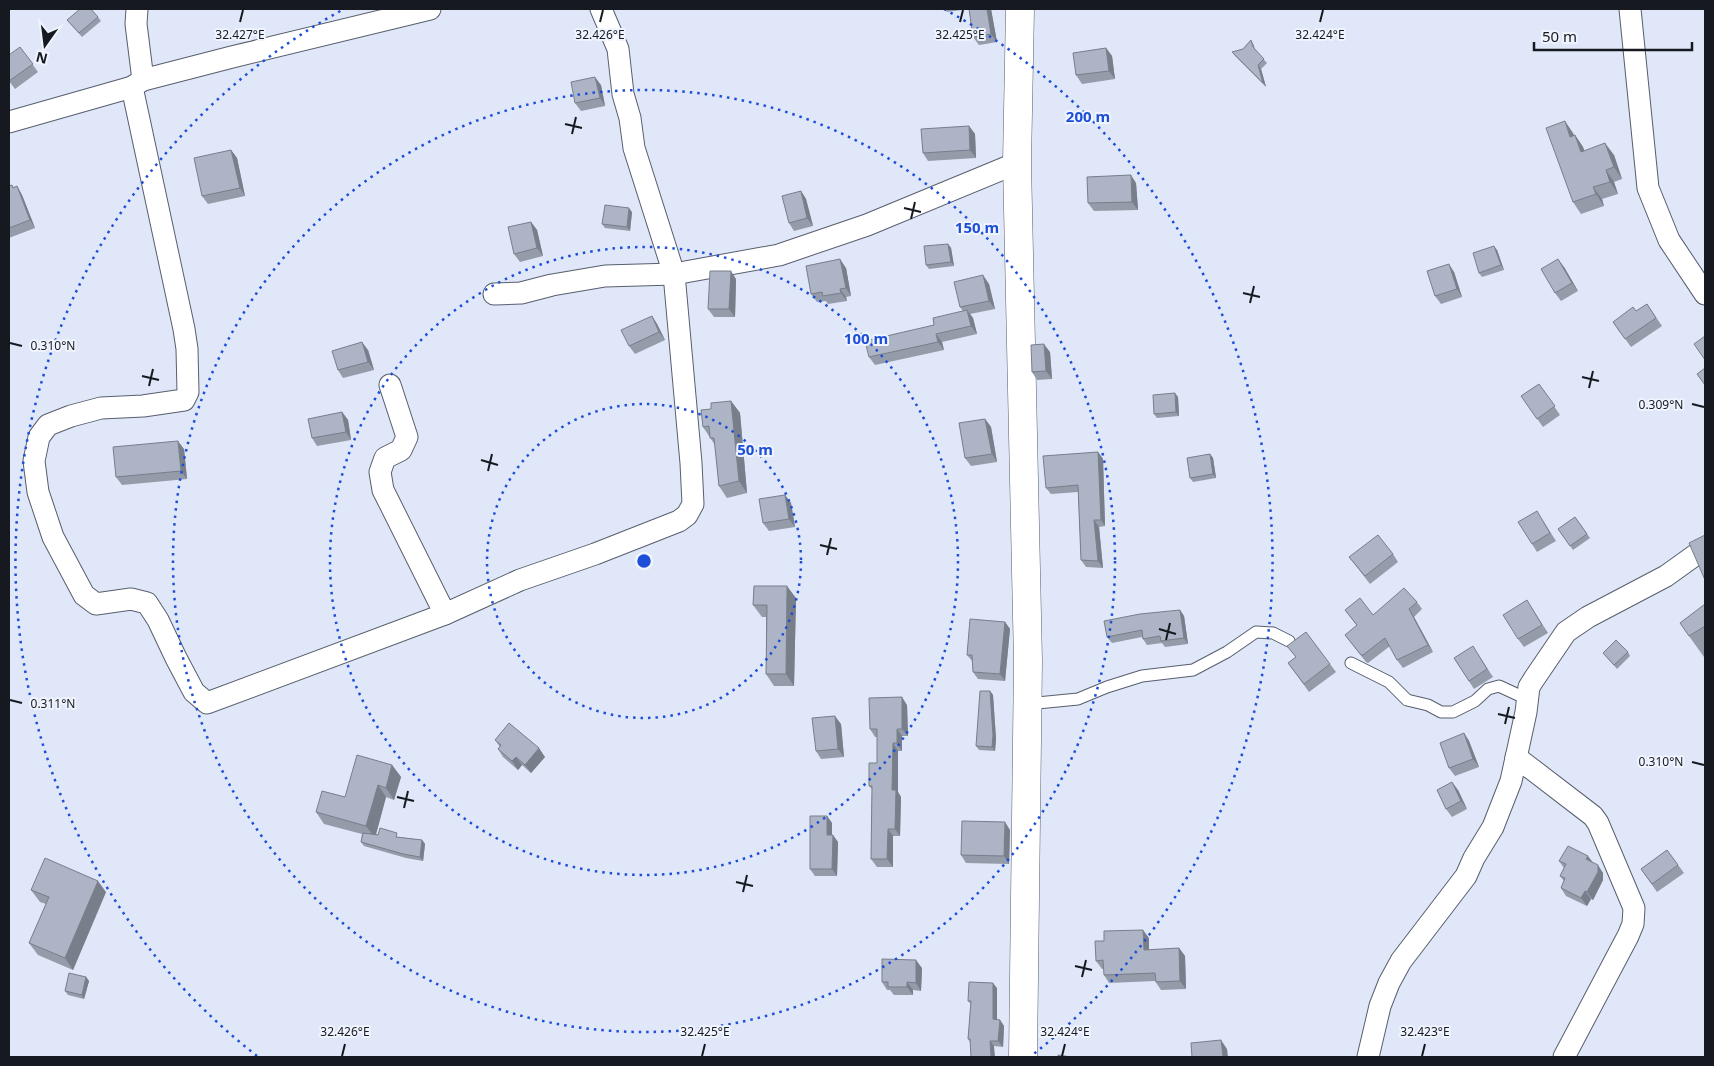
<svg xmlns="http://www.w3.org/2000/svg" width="1714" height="1066" viewBox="0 0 1714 1066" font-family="'Noto Sans',sans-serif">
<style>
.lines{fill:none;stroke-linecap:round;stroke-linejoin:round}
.lane-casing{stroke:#575e6d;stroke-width:13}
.street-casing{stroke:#575e6d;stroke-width:23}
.secondary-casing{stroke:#575e6d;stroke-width:29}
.lane{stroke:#fff;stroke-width:11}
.street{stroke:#fff;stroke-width:21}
.secondary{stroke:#fff;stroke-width:28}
.wall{fill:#949ba9}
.shaded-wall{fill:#787e8a}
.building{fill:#acb4c5;stroke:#787e8a}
.ticks{fill:none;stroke:#16191f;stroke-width:2}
.ring{fill:none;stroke:#1d4ed8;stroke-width:2.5;stroke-dasharray:2.5 5}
.ticks-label{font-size:12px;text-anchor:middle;fill:#16191f;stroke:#eff4ff;stroke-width:4;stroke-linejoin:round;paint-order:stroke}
.centre{fill:#1d4ed8;stroke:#eff4ff;stroke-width:2.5}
.ring-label{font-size:15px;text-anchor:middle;font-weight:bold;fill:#1d4ed8;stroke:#eff4ff;stroke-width:4;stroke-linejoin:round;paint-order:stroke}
</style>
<rect width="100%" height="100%" fill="#dfe7f9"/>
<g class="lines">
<defs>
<g id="lane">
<path d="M1351 663 1389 682 1407 700 1428 705 1441 712H1453L1475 701 1488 689 1499 686 1527 699"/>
<path d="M1027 704 1078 699 1107 687 1142 676 1193 670 1227 652 1256 632 1273 633 1289 641"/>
</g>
<g id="street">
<path d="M137 9 136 24 143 80 132 87 184 329 187 349 188 392 184 400 143 406 101 408 71 416 48 425 39 437 34 461 38 492 53 537 84 595 96 604 131 599 147 603 158 620 176 658 194 692 207 703 445 614 383 490 380 472 385 458 401 450 407 437 390 385"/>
<path d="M1630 9 1648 188 1669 240 1705 294"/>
<path d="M143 80 232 57 430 9"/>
<path d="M9 122 132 87"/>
<path d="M494 294 521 293 552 285 605 276 674 274 779 255 867 225 1017 163"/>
<path d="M445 614 520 580 595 554 679 521 687 515 693 504 691 463 674 274 634 148 630 118 623 94 618 49 601 9"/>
<path d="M1516 757 1593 816 1598 823 1634 908 1633 924 1628 936 1564 1057"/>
<path d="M1368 1057 1380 1006 1389 983 1401 961 1466 876 1474 858 1493 827 1511 781 1526 712 1529 687 1534 679 1566 632 1588 617 1666 576 1705 548"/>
</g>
<path id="secondary" d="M1020 9 1017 163 1028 661 1023 1057"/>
</defs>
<use href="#lane" class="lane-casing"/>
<use href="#street" class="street-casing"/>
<use href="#secondary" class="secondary-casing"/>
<use href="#lane" class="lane"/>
<use href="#street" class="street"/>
<use href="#secondary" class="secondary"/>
</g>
<g class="wall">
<path d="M945 9H991L997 42 979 45 973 37 969 9 947 12Z"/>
<path d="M98 17 101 21 82 37 67 20Z"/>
<path d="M1251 40 1254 45 1255 50 1267 63 1261 69 1266 87 1235 56 1232 52 1243 49Z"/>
<path d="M20 47 38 72 15 89 9 81Z"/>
<path d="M1106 48 1112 56 1115 79 1082 84 1076 75Z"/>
<path d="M601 85 605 106 581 111 575 103Z"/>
<path d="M969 126 975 134 976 158 928 161 923 153Z"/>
<path d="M1573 133 1574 136 1575 135 1583 147 1584 151 1614 155 1622 179 1614 182 1618 194 1602 199 1604 206 1581 214 1573 202Z"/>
<path d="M231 150 237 158 245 196 208 204 202 196Z"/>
<path d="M1136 183 1138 210 1094 211 1088 203Z"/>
<path d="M9 186 14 187 17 186 22 195 35 228 9 238Z"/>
<path d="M801 191 806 199 813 226 794 231 789 223Z"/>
<path d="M632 212 630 231 605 228 602 224Z"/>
<path d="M531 222 537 230 543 256 520 262 514 254Z"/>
<path d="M948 244 951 248 954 266 929 269 926 265Z"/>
<path d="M1497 250 1504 270 1482 277 1479 273Z"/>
<path d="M1564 267 1578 291 1561 301 1555 293Z"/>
<path d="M846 268 851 296 846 297 847 301 828 304 826 301 817 302 811 294Z"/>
<path d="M1454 272 1462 297 1441 304 1435 296Z"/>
<path d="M736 279 735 317H714L708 309Z"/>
<path d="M989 284 995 309 970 314 973 318 977 334 942 342 944 350 875 365 869 357 963 311 960 307Z"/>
<path d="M1647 304 1662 326 1631 347 1613 322 1636 311Z"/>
<path d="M652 316 657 324 665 340 635 354 629 346Z"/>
<path d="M368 350 374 370 343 378 338 370Z"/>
<path d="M1050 352 1052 379 1037 380 1032 372Z"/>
<path d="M1539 384 1560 415 1543 427 1521 396Z"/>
<path d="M1178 397 1179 416 1157 418 1154 414Z"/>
<path d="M731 401 740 413 747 493 727 498 719 486 715 445 703 427 711 409Z"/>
<path d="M342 412 348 420 351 440 317 446 312 438Z"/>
<path d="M985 419 991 427 997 462 971 466 965 458Z"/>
<path d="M184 449 187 479 122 485 116 477Z"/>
<path d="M1098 452 1103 459 1105 526 1099 527 1103 568 1086 567 1081 560 1078 492 1051 494 1046 488Z"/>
<path d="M1210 454 1213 458 1216 478 1193 482 1190 478Z"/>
<path d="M785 495 791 503 795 527 769 531 763 523Z"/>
<path d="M1575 517 1590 538 1573 550 1558 529Z"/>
<path d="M1542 519 1556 541 1537 552 1532 544Z"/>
<path d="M1393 554 1398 562 1370 584 1349 557Z"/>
<path d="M796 598 794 686H774L766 674V617H762L753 605Z"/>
<path d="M1417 602 1422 609 1414 617 1433 652 1403 668 1397 660 1390 646 1368 663 1366 662 1345 635 1357 626 1345 610 1373 615Z"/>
<path d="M1705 604V656L1704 657 1689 636Z"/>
<path d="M1532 608 1548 633 1524 647 1518 639Z"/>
<path d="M1180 610 1184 616 1188 644 1165 647 1162 643 1147 645 1143 639 1142 637 1112 643 1107 637Z"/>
<path d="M1005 622 1010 629 1005 681 978 679 973 672V662L967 655Z"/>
<path d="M1287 646 1330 664 1336 672 1309 692 1288 663 1296 657Z"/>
<path d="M1628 652 1630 656 1617 669 1603 653Z"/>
<path d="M1478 654 1493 677 1474 689 1454 658Z"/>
<path d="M990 691 993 695 996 739 995 751 979 750 976 746Z"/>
<path d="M907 705 908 736H902V751H898V792L901 797 900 836H893V867H877L871 859 872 789 869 786 877 763V737H875L870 729Z"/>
<path d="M841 724 844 757 821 759 816 751Z"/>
<path d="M1464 733 1469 741 1479 767 1455 776 1449 768Z"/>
<path d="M495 740 545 757 531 773 522 765 518 770 503 757 498 749 500 747Z"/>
<path d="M392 765 401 777 394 800 386 797 376 834 422 840 425 844 423 861 406 858 364 846 361 842 362 834 324 824 316 812 345 797Z"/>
<path d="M1458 790 1467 809 1452 817 1446 809Z"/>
<path d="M827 816 832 823V835L838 842 837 876H815L810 869Z"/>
<path d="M1010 830 1009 864 966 863 961 855Z"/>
<path d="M1667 850 1684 873 1657 892 1641 869Z"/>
<path d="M1559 861 1593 863 1603 873V880L1593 900 1591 899 1587 906 1566 896 1561 888 1564 881 1560 876 1564 868Z"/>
<path d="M31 890 106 892 73 970 38 955 29 943 46 904 40 902Z"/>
<path d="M1149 938V950L1179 948 1185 956 1186 989 1161 990 1155 981 1109 983 1104 975V969H1102L1096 961Z"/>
<path d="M922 968 921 991 913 990V995H894L890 990H887L882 982Z"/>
<path d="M86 977 89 981 84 999 68 995 65 991Z"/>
<path d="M997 988V1019L1000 1020 1004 1026 1003 1047 994 1046 970 1042 968 1039 971 1004 968 1001Z"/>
</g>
<g class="shaded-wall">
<path d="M987 9H991L997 42 991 34Z"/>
<path d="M1106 48 1112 56 1115 79 1109 71Z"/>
<path d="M1258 65 1261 69 1266 87 1263 83Z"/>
<path d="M595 77 601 85 605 106 600 98Z"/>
<path d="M1565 121 1573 133 1579 149 1570 137Z"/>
<path d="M969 126 975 134 976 158 970 150Z"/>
<path d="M1575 135 1583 147 1589 164 1581 152Z"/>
<path d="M1605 143 1614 155 1622 179 1614 167Z"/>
<path d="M231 150 237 158 245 196 240 188Z"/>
<path d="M1606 170 1614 182 1618 194 1610 182Z"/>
<path d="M1131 175 1136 183 1138 210 1132 202Z"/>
<path d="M17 186 22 195 35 228 30 220Z"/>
<path d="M1593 187 1602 199 1604 206 1596 194Z"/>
<path d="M801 191 806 199 813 226 807 218Z"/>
<path d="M629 208 632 212 630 231 627 227Z"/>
<path d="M531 222 537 230 543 256 537 248Z"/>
<path d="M948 244 951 248 954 266 951 262Z"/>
<path d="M1494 246 1497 250 1504 270 1501 265Z"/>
<path d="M840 259 846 268 851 296 846 288Z"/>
<path d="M1558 259 1564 267 1578 291 1572 283Z"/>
<path d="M1449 264 1454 272 1462 297 1457 289Z"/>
<path d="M731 271 736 279 735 317 729 309Z"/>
<path d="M983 275 989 284 995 309 989 301Z"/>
<path d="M840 289 846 297 847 301 841 293Z"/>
<path d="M967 310 973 318 977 334 971 326Z"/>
<path d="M652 316 657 324 665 340 659 332Z"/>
<path d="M936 334 942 342 944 350 938 342Z"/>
<path d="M362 342 368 350 374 370 368 362Z"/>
<path d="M1044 344 1050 352 1052 379 1046 371Z"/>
<path d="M1175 393 1178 397 1179 416 1176 412Z"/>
<path d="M731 401 740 413 747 493 739 481Z"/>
<path d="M342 412 348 420 351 440 346 432Z"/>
<path d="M985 419 991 427 997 462 992 454Z"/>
<path d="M178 441 184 449 187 479 181 471Z"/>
<path d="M1098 452 1103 459 1105 526 1101 520Z"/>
<path d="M1210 454 1213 458 1216 478 1213 474Z"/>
<path d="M785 495 791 503 795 527 789 519Z"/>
<path d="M1094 520 1099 527 1103 568 1098 561Z"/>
<path d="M787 586 796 598 794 686 786 674Z"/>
<path d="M1409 609 1414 617 1433 652 1428 645Z"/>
<path d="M1180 610 1184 616 1188 644 1184 638Z"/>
<path d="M1005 622 1010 629 1005 681 1000 674Z"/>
<path d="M990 691 993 695 996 739 995 751 992 747Z"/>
<path d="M902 697 907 705 908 736 902 729Z"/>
<path d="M835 716 841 724 844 757 838 749Z"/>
<path d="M897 729 902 736V751L897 743Z"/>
<path d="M1464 733 1469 741 1479 767 1473 759Z"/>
<path d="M893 743 898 751V792L901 797 900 836 895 829 892 790Z"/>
<path d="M539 748 545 757 531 773 525 765Z"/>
<path d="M516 757 522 765 518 770 512 761Z"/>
<path d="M392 765 401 777 394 800 386 788Z"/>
<path d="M1452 782 1458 790 1467 809 1461 801Z"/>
<path d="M378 785 386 797 375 838 366 826Z"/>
<path d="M827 816 832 823V842L827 835Z"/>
<path d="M1005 822 1010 830 1009 864 1004 856Z"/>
<path d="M888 829 893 836V867L887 859Z"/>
<path d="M833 835 838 842 837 876 832 869Z"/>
<path d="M422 840 425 844 423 861 420 857Z"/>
<path d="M1588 856 1594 864 1586 859Z"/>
<path d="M1598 865 1603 873V880L1593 900 1587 892Z"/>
<path d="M98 881 106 892 73 970 65 958Z"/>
<path d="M1585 891 1591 899 1587 906 1581 898Z"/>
<path d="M1143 930 1149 938V958L1144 950Z"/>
<path d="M1179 948 1185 956 1186 989 1180 981Z"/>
<path d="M916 960 922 968 921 991 916 983Z"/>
<path d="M86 977 89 981 84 999 82 995Z"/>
<path d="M907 982 913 990V995L907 987Z"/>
<path d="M993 983 997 988V1025L993 1019Z"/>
<path d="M1000 1020 1004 1026 1003 1047 998 1041Z"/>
<path d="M1221 1040 1227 1049 1228 1057H1223Z"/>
<path d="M990 1041 994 1046 995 1057H991Z"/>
</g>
<g class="building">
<path d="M80 9H91L98 17 79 33 67 20Z"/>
<path d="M969 9H987L991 34 973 37Z"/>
<path d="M1251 40 1253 47 1264 59 1258 65 1263 83 1232 52 1243 49Z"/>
<path d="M20 47 33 64 9 81V55Z"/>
<path d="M1106 48 1109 71 1076 75 1073 53Z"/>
<path d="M595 77 600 98 575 103 571 82Z"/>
<path d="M1565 121 1570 137 1575 135 1581 152 1605 143 1614 167 1606 170 1610 182 1593 187 1596 194 1573 202 1546 128Z"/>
<path d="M969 126 970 150 923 153 921 129Z"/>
<path d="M231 150 240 188 202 196 194 158Z"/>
<path d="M1131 175 1132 202 1088 203 1087 177Z"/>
<path d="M12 185 13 188 17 186 30 220 9 228V186Z"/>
<path d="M801 191 807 218 789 223 782 196Z"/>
<path d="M605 205 629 208 627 227 602 224Z"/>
<path d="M531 222 537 248 514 254 508 227Z"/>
<path d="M948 244 951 262 926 265 924 246Z"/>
<path d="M1494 246 1501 265 1479 273 1473 253Z"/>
<path d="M840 259 846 288 840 289 841 293 823 296 822 292 811 294 806 266Z"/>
<path d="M1558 259 1572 283 1555 293 1541 269Z"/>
<path d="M1449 264 1457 289 1435 296 1427 271Z"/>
<path d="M710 271H731L729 309H708Z"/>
<path d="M983 275 989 301 960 307 954 282Z"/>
<path d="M1647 304 1656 318 1625 339 1613 322 1633 307 1636 311Z"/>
<path d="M967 310 971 326 936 334 938 342 869 357 865 341 934 325 933 318Z"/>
<path d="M652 316 659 332 629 346 621 330Z"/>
<path d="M1705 336V360L1694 344Z"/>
<path d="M362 342 368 362 338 370 332 351Z"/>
<path d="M1044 344 1046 371 1032 372 1031 345Z"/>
<path d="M1705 368V385L1697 374Z"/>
<path d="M1539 384 1555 406 1537 419 1521 396Z"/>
<path d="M1175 393 1176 412 1154 414 1153 395Z"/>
<path d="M731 401 739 481 719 486 714 438H710L709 426 703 427 701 410 711 409V403Z"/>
<path d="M342 412 346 432 312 438 308 419Z"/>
<path d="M985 419 992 454 965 458 959 423Z"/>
<path d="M178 441 181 471 116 477 113 447Z"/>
<path d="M1098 452 1101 520H1094L1098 561 1081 560 1078 485 1046 488 1043 456Z"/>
<path d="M1210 454 1213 474 1190 478 1187 458Z"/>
<path d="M785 495 789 519 763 523 759 499Z"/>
<path d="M1537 511 1550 533 1532 544 1518 522Z"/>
<path d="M1575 517 1587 534 1570 546 1558 529Z"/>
<path d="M1378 535 1393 554 1365 576 1349 557Z"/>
<path d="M1705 535V580L1689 543Z"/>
<path d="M754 586H787L786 674H766L767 605H753Z"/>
<path d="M1404 588 1417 602 1409 609 1428 645 1397 660 1385 638 1363 655H1361L1345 635 1357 625 1345 610 1360 598 1373 615Z"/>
<path d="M1527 600 1542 625 1518 639 1503 615Z"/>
<path d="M1705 604V626L1689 636 1680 623Z"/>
<path d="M1180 610 1184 638 1161 641 1160 636 1143 639 1142 630 1107 637 1104 621 1140 614Z"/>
<path d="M970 619 1005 622 1000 674 973 672 972 655H967Z"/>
<path d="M1306 632 1330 664 1304 684 1288 663 1296 657 1287 646Z"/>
<path d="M1616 640 1628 652 1614 665 1603 653Z"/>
<path d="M1473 646 1487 669 1469 681 1454 658Z"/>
<path d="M980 691H990L993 735 992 747 976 746Z"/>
<path d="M902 697V729H897V743H893L892 790H896L895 829H888L887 859H871L872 786H869V763H877V729H870L869 698Z"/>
<path d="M835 716 838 749 816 751 812 718Z"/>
<path d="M509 723 539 748 525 765 516 757 512 761 498 749 501 745 495 740Z"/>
<path d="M1464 733 1473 759 1449 768 1440 743Z"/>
<path d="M357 755 392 765 386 788 378 785 366 826 316 812 322 791 345 797Z"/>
<path d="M1452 782 1461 801 1446 809 1437 790Z"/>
<path d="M810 816H827V835H833L832 869H810Z"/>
<path d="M962 821 1005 822 1004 856 961 855Z"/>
<path d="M380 828 397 833 396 837 422 840 420 857 403 854 361 842 363 833 378 835Z"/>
<path d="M1568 846 1588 856 1586 859 1598 865V872L1587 892 1585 891 1581 898 1561 888 1565 878 1560 876 1566 864 1559 861Z"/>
<path d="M1667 850 1678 865 1652 884 1641 869Z"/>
<path d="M45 858 98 881 65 958 29 943 49 897 31 890Z"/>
<path d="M1143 930 1144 950 1179 948 1180 981 1156 982 1155 973 1104 975 1103 960 1096 961 1095 941H1104V931Z"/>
<path d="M882 959 916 960V983L907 982V987H888V982H882Z"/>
<path d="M69 973 86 977 82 995 65 991Z"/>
<path d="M969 982 993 983V1019L1000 1020 998 1041H990L991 1057H971L970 1039H968L971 1001H968Z"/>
<path d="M1221 1040 1223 1057H1192L1191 1043Z"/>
<path d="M1058 1055 1071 1057H1058Z"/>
</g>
<path class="ticks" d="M240 22 243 10M600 22 603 10M960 22 963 10M1320 22 1323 10M565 124 582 128M572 134 576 117M904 208 921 212M911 219 915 202M1243 293 1260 297M1250 303 1254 286M10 343 22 346M142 376 159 380M1582 377 1599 381M149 386 153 369M1589 388 1593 371M1692 404 1704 407M481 460 498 465M488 471 492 454M820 545 837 549M827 555 831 538M1159 629 1176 634M1166 640 1170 623M10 700 22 703M1498 714 1515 718M1505 724 1509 707M1692 762 1704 765M397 797 414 801M404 808 408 791M736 882 753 886M743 892 747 875M1075 966 1092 970M1082 977 1086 960M342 1056 345 1044M702 1056 705 1044M1062 1056 1065 1044M1422 1056 1425 1044"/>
<g class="ring">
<circle cx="644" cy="561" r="157"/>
<circle cx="644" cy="561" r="314"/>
<circle cx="644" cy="561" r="471"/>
<path d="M257 1056A628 628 0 0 1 344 9M944 9A628 628 0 0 1 1031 1056"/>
</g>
<g class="ticks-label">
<text x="240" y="39">32.427°E</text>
<text x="600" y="39">32.426°E</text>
<text x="960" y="39">32.425°E</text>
<text x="1320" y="39">32.424°E</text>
<text x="53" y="350">0.310°N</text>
<text x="1661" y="409">0.309°N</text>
<text x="53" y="708">0.311°N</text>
<text x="1661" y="766">0.310°N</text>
<text x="345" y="1036">32.426°E</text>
<text x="705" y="1036">32.425°E</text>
<text x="1065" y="1036">32.424°E</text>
<text x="1425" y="1036">32.423°E</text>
</g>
<circle cx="644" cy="561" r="8" class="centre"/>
<g class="ring-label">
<text x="1088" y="122">200 m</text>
<text x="977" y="233">150 m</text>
<text x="866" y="344">100 m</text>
<text x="755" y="455">50 m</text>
</g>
<rect width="1714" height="1066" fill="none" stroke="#16191f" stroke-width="20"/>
<g transform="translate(45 45) rotate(194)" stroke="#eff4ff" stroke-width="4" paint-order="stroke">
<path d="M0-4L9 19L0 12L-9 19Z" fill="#16191f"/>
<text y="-8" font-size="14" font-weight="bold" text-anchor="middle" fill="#16191f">N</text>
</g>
<path d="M1534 42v8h158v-8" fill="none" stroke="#16191f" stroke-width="2.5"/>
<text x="1542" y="42" font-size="15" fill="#16191f" stroke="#eff4ff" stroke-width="4" paint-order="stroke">50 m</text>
</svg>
